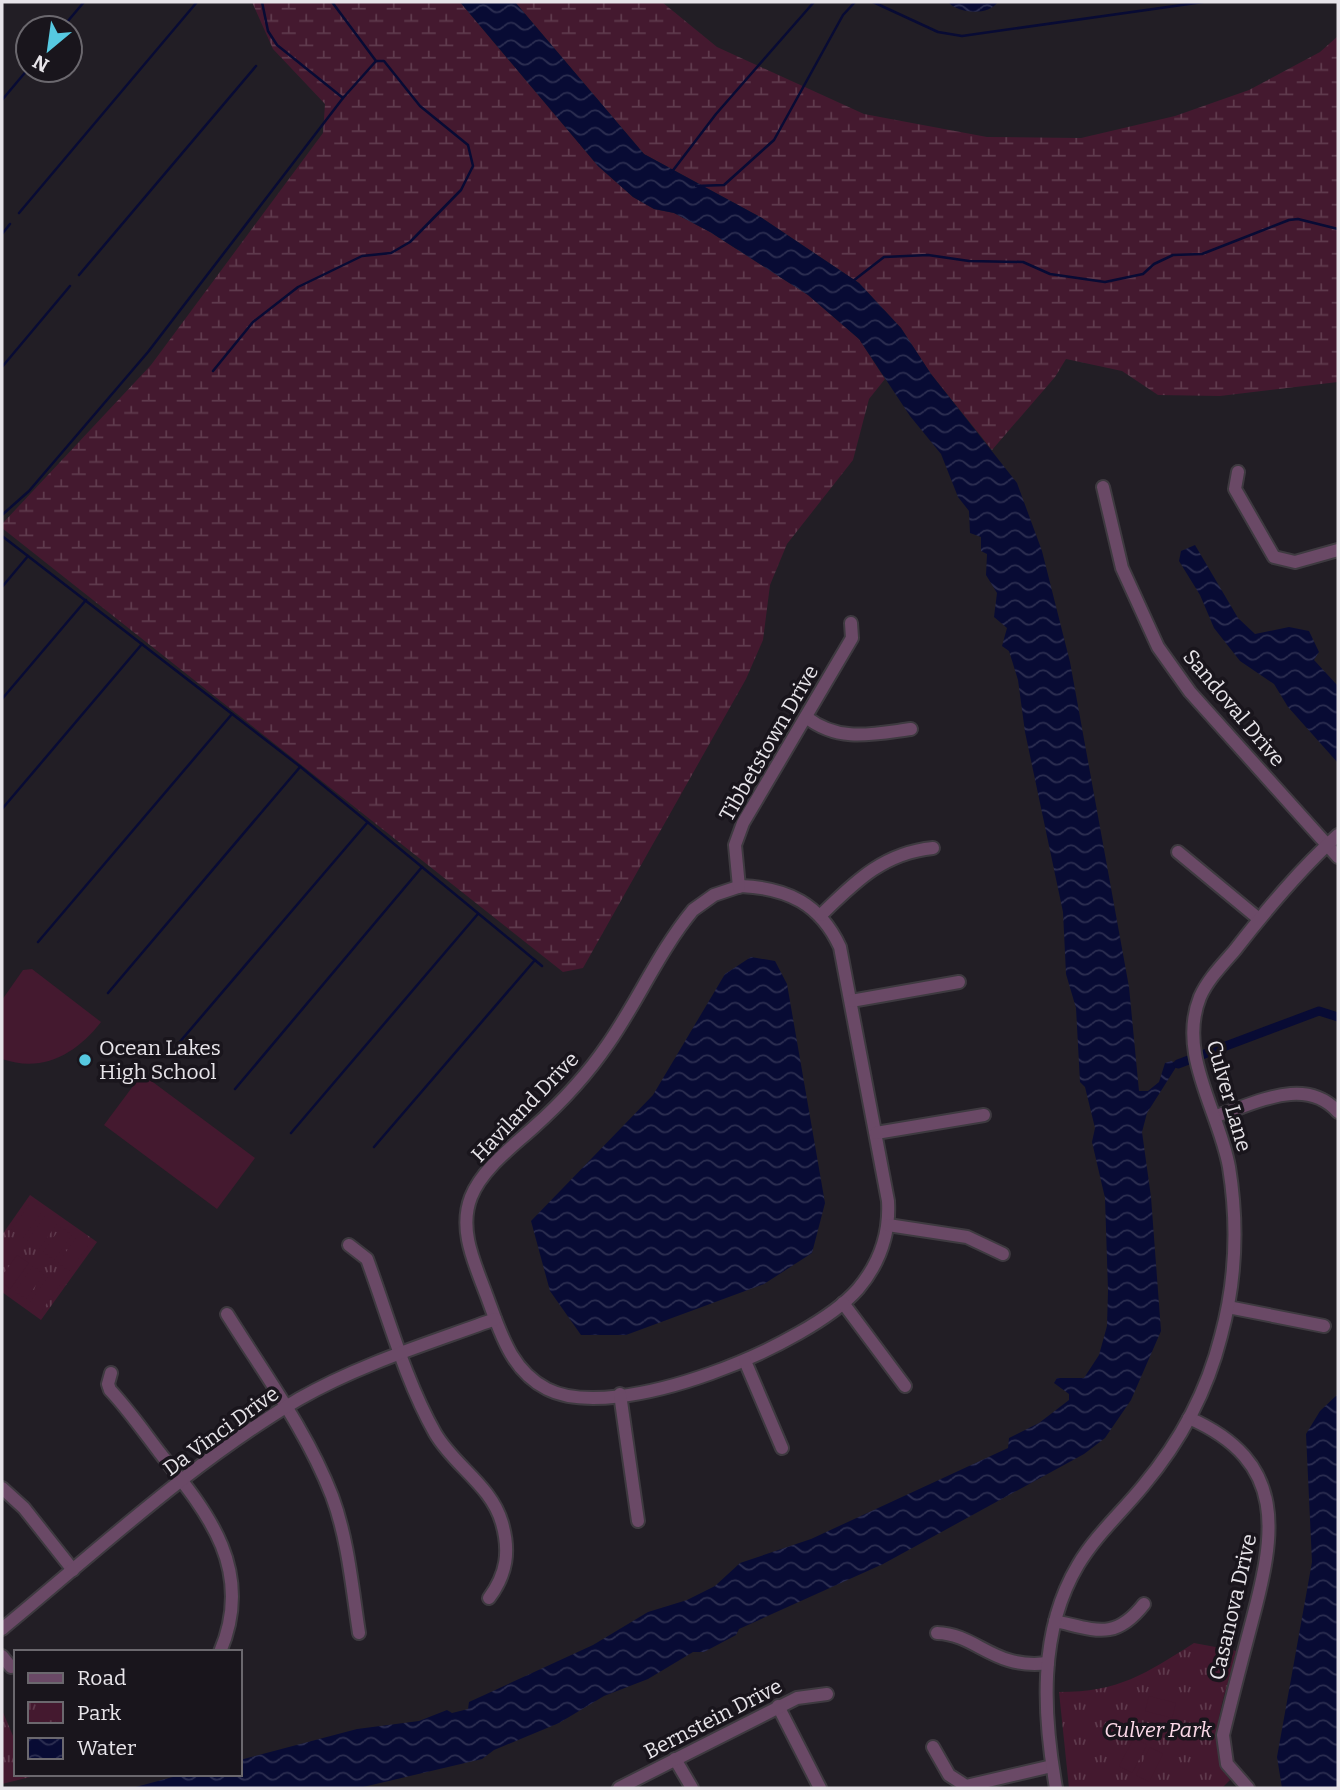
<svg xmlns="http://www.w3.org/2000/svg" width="1340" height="1790" viewBox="0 0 1340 1790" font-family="Bitter,serif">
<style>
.wetland{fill:url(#wetland-marsh)}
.park{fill:url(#park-tufts)}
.pitch{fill:#44192f}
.water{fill:url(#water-waves)}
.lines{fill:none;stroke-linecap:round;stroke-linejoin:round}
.stream{stroke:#080b34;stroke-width:2.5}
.canal{stroke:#080b34;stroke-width:9}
.minor-casing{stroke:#3e3a40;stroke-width:16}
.minor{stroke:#6a4966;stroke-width:12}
.poi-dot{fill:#56c9e1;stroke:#19151c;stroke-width:2.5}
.labels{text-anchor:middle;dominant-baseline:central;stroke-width:7;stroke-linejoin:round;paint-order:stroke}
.street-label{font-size:21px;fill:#e7e4e9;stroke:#19151c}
.poi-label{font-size:21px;fill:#e7e4e9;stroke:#19151c;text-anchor:start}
.park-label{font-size:21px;font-style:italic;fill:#fcd9e8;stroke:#19151c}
</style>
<defs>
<pattern id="wetland-marsh" width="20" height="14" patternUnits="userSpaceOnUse" patternTransform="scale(1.75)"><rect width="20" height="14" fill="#44192f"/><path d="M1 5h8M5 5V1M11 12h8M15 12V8" fill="none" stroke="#5f3a4d"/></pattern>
<pattern id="park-tufts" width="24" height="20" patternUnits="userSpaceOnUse" patternTransform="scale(1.75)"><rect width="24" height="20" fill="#44192f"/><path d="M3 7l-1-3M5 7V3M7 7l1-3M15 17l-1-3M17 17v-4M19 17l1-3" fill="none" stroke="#5f3a4d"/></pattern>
<pattern id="water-waves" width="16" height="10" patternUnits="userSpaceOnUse" patternTransform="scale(1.75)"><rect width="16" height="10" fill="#080b34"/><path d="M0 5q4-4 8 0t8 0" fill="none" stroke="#2c2e51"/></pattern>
</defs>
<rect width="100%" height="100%" fill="#221e25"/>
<g class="wetland">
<path d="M252 2H460L598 166 633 197 654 209 674 213 710 232 808 295 859 339 885 379 869 399 853 460 787 544 770 585 763 640 746 679 583 968 563 972 2 528V524L151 365 323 133 325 104 273 49Z"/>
<path d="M515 2H662L717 47 864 114 987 137 1081 138 1175 116 1249 90 1320 52 1338 36V382L1220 396 1158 395 1122 371 1066 359 1055 377 992 450 931 374 901 328 859 283 762 218 644 154Z"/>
</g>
<g class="park">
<path d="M30 1195 97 1242 41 1320 2 1292V1235Z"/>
<path d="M1194 1643 1237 1651C1227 1692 1202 1743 1230 1780L1222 1788H1069L1059 1692C1119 1692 1145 1674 1194 1643Z"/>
<path d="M2 1710 16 1743V1774L30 1777 2 1784Z"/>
</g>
<g class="pitch">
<path d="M32 969 101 1022C76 1054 43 1073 2 1059V1000L23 970Z"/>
<path d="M142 1074 255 1158 217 1209 104 1125Z"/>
<path d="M29 1205 41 1213 23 1238 11 1230Z"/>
<path d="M45 1216 57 1224 39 1249 27 1241Z"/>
<path d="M61 1227 72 1235 54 1260 43 1252Z"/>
<path d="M76 1238 88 1246 69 1271 58 1263Z"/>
<path d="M17 1255 29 1263 10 1289 2 1282V1276Z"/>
<path d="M33 1266 44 1274 26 1299 15 1291Z"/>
<path d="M48 1277 60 1285 42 1310 30 1302Z"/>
<path d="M1149 1696 1176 1703 1172 1718 1145 1711Z"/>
<path d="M1134 1738 1147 1745 1132 1773 1119 1766Z"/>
<path d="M1150 1747 1163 1754 1149 1782 1136 1775Z"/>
</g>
<g class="water">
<path d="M460 2H515L644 154 762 218 859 283 901 328 931 374 1017 483 1042 551 1070 662 1129 987 1139 1091H1148L1159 1082 1165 1063 1171 1061 1178 1064 1147 1113 1142 1132 1151 1197 1161 1331 1131 1400 1105 1438 1084 1454 883 1564 739 1629 736 1635 704 1652H693L648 1679 604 1696 559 1723 494 1750 482 1759 359 1788H132L184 1774H240V1760L357 1729 419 1721 447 1710 452 1713 468 1709 469 1702 593 1645 648 1612 687 1600 715 1586 740 1563 811 1539 1008 1448 1009 1438 1039 1423 1069 1400V1394L1054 1383 1057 1378H1084L1099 1355 1107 1326 1108 1290 1105 1198 1092 1142 1095 1128 1085 1087 1080 1082 1076 1008 1066 974 1063 912 1025 732 1018 680 1009 651 1002 646 1007 628 994 617 997 593 986 575 987 554 981 551V537L970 533 969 511 958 497 941 454 910 416 859 339 808 295 710 232 674 213 654 209 633 197 598 166Z"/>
<path d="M948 2H998C988 16 959 14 948 2Z"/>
<path d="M1195 545 1238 618 1255 634 1289 627 1309 631 1319 652 1314 660 1338 686V763L1288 707 1274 684 1240 661 1214 628 1200 595 1179 561 1181 551Z"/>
<path d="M751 957 775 961 787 984 825 1203 812 1253 764 1284 626 1335H581L550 1291 531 1221 653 1095 725 974Z"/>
<path d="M1338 1394V1788H1282L1277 1757 1312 1562 1306 1434 1320 1411Z"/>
</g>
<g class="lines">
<g class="stream">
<path d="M262 2 268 31 277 45 343 98"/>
<path d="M873 2 938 32 962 36 1203 2"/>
<path d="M62 28 84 2"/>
<path d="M2 100 28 69"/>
<path d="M671 173 716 114 814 2"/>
<path d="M696 186 724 185 774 140 843 15 855 2"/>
<path d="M19 213 197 2"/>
<path d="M2 234 10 224"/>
<path d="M79 275 256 66"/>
<path d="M853 281 884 257 928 255 969 261 1023 262 1050 274 1105 282 1143 274 1154 264 1173 255 1202 254 1289 220 1298 219 1338 229"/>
<path d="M2 367 70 286"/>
<path d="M213 371 253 322 298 287 362 256 391 253 410 242 461 190 473 166 468 145 420 106 384 61H376L332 2"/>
<path d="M2 515 29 491 148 352 343 98 376 61"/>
<path d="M2 536 302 768 542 966"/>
<path d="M2 587 28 556"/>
<path d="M2 699 86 600"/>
<path d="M2 809 142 644"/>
<path d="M38 942 232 714"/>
<path d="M108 993 300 767"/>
<path d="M178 1044 367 823"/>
<path d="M235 1089 422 867"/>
<path d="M291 1133 477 915"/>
<path d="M374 1147 535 960"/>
</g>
<path class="canal" d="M1178 1064 1319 1011 1338 1017"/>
<defs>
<g id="minor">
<path d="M1238 472 1235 489 1274 557 1295 562 1338 550"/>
<path d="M1103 487 1122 568 1158 647 1190 692 1338 857"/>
<path d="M806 717C839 743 873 734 911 729"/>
<path d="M1178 852 1259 919"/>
<path d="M741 886C788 888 820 904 840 947L888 1201C890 1235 879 1264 858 1289 809 1345 617 1425 547 1389 510 1370 500 1331 486 1294 475 1264 458 1230 471 1197 482 1169 512 1147 534 1127 562 1102 587 1075 608 1044 638 1001 659 951 693 910L714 895Z"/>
<path d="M739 887 735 845 743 823 852 638 851 623"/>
<path d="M821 915C855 882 883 853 933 848"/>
<path d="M851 1001 959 982"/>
<path d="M1216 1116C1255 1104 1305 1075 1338 1112"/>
<path d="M876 1133 984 1115"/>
<path d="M888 1225 967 1237 1003 1254"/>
<path d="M349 1245 367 1259C388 1316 405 1380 435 1433 454 1466 491 1485 502 1523 510 1551 507 1574 489 1598"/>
<path d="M843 1303 905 1386"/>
<path d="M1228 1307 1324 1326"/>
<path d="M227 1314C263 1372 307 1431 332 1496 348 1539 352 1587 359 1633"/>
<path d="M745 1361 782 1448"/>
<path d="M111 1373 108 1384 110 1390C128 1409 144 1432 160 1453 208 1513 255 1570 220 1652"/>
<path d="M620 1394 638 1521"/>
<path d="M1189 1418C1289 1462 1275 1534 1252 1621 1242 1659 1232 1697 1223 1735L1227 1764 1248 1788"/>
<path d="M2 1488 24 1508 73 1570"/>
<path d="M1055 1621C1096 1630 1115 1641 1144 1604"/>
<path d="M2 1629C98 1550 192 1462 299 1399 360 1364 430 1343 495 1319"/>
<path d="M937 1633C977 1634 993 1670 1048 1663"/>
<path d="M2 1656 11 1667"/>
<path d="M778 1706 820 1788"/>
<path d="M933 1747 949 1775 966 1786 1052 1766"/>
<path d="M675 1759 692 1788"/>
<path d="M619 1788 797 1698 827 1694"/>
<path d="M1056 1788C1043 1714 1038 1632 1078 1565 1096 1535 1121 1513 1143 1486 1179 1443 1207 1392 1221 1336 1236 1281 1238 1223 1229 1167 1219 1111 1177 1054 1200 997 1208 979 1223 964 1235 950 1267 909 1300 869 1338 835"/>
</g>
</defs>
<use href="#minor" class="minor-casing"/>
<use href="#minor" class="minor"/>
</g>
<circle class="poi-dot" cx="85" cy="1060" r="7"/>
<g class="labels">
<g class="street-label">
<text transform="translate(1234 708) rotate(50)">Sandoval Drive</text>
<text transform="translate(769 743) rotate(-60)">Tibbetstown Drive</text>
<text transform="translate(1229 1096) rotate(74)">Culver Lane</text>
<text transform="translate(525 1107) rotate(-46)">Haviland Drive</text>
<text transform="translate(221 1431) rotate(-36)">Da Vinci Drive</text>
<text transform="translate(1233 1607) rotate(-77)">Casanova Drive</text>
<text transform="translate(713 1719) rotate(-27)">Bernstein Drive</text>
</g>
<g class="poi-label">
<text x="99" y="1048">Ocean Lakes<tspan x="99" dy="24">High School</tspan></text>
</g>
<g class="park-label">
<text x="1158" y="1730">Culver Park</text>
</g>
</g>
<rect width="1340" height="1790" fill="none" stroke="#e7e4e9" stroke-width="7"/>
<rect x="14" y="1650" width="228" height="126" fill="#19151c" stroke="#6b686e" stroke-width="2"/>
<rect x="28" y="1673" width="35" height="10" fill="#6a4966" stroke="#6b686e" stroke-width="2"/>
<text x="77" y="1685" font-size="21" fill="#e7e4e9">Road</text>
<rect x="28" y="1702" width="35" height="21" fill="url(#park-tufts)" stroke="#6b686e" stroke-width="2"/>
<text x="77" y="1720" font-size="21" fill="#e7e4e9">Park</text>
<rect x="28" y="1738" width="35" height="21" fill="url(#water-waves)" stroke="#6b686e" stroke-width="2"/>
<text x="77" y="1755" font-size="21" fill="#e7e4e9">Water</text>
<g transform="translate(49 49) rotate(209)"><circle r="33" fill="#19151c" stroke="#6b686e" stroke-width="2"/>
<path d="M0-5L12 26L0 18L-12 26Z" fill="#56c9e1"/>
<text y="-10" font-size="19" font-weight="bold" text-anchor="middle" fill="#e7e4e9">N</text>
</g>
</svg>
